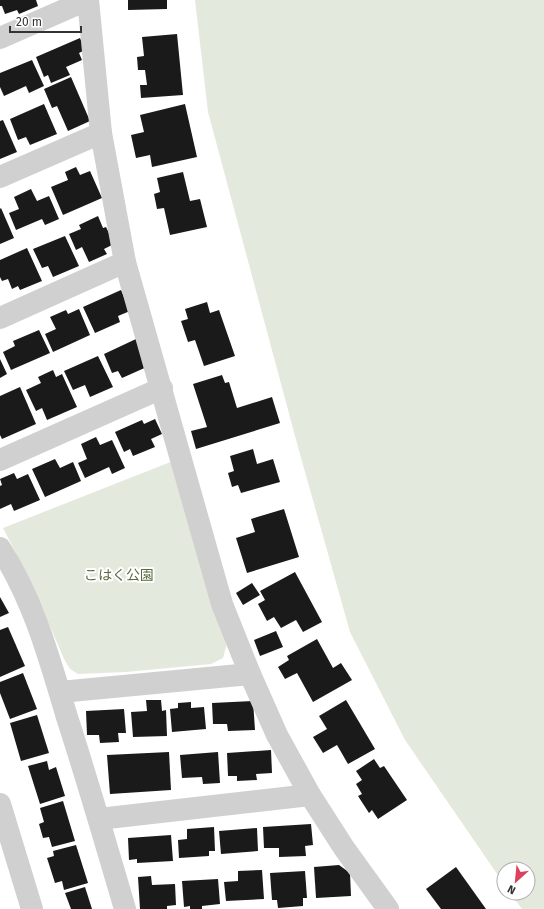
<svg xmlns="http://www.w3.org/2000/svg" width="544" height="909" viewBox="0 0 544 909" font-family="'Fira Sans','Noto Sans JP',sans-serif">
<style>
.green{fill:#e4e9dd}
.building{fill:#1a1a1a}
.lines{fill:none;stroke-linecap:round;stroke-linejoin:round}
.minor{stroke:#d0d0d0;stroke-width:22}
.labels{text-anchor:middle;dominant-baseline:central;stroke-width:4;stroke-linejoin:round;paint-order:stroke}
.park-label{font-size:14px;fill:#5a6d41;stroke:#fff}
</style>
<rect width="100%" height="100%" fill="#fff"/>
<g class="green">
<path d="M195 0H544V909H522L510 893H528V869H504V884L405 740 350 632 298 447 208 112Z"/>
<path d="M173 461 228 640 223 658 211 664 126 672 78 674 70 669 64 659 32 584 3 528Z"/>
</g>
<g class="building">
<path d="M0 0H36L38 6 19 14 17 10 5 14 2 6H0Z"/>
<path d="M128 0H167V9L128 10Z"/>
<path d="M177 34 183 95 141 98 140 85H147L145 70H138L137 57 144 56 142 37Z"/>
<path d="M80 38 85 50 79 53 82 60 66 67 70 75 51 83 48 75 44 77 36 57Z"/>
<path d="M32 60 44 86 29 93 26 86 4 96 0 87V73Z"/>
<path d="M71 77 90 121 68 131 57 106 52 108 44 89Z"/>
<path d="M44 104 57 134 30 145 26 137 18 140 10 119Z"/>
<path d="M185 104 197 157 152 167 150 155 136 158 131 135 144 132 140 115Z"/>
<path d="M3 120 17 152 0 159V121Z"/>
<path d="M76 167 80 175 90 171 102 198 63 215 51 187 68 180 65 172Z"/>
<path d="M183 172 190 201 200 199 207 227 170 235 164 208 157 209 154 194 160 192 157 178Z"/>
<path d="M31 189 37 201 49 196 59 219 45 225 42 219 16 230 9 213 19 209 14 197Z"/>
<path d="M1 208 14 238 0 244V209Z"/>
<path d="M98 216 103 228 106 227 114 244 104 249 107 254 89 262 82 247 76 250 69 234 81 229 79 225Z"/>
<path d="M65 236 79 266 53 277 48 266 42 268 33 249Z"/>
<path d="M27 248 42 281 20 290 18 286 12 289 8 279 2 281 0 277V260Z"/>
<path d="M121 290 130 311 118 316 120 322 95 333 83 307Z"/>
<path d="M207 302 210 313 219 310 235 356 204 366 195 340 188 342 181 321 188 319 185 309Z"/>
<path d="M79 309 90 335 53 352 45 334 56 329 50 317 66 310 68 314Z"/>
<path d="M39 330 50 353 11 370 3 352 15 346 13 341Z"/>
<path d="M136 339 149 366 122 378 118 371 112 373 104 354Z"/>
<path d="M98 356 113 387 90 397 85 385 73 390 64 371Z"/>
<path d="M0 359 7 374 0 378Z"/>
<path d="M53 370 56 377 62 374 77 407 47 420 42 408 36 411 26 390 41 383 38 377Z"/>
<path d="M222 375 225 383 229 382 237 408 272 397 280 423 196 449 191 431 207 427 193 384Z"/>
<path d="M20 387 36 424 2 439 0 435V396Z"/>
<path d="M155 419 162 434 151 439 155 447 133 456 130 449 124 452 115 432 142 420 144 424Z"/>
<path d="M96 437 100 445 112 440 125 468 112 474 109 467 85 478 78 463 87 459 81 444Z"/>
<path d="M253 449 257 464 273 459 280 482 241 493 238 485 232 487 228 473 234 471 230 456Z"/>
<path d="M55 459 60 468 73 462 81 481 45 497 32 469Z"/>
<path d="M14 473 17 479 28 474 40 500 14 511 11 504 0 509V486L2 485 0 479Z"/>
<path d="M284 509 299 557 247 573 236 538 255 532 251 519Z"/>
<path d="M295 572 322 622 303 632 296 620 281 628 274 617 267 621 258 604 265 600 260 591Z"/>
<path d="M252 583 260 595 243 605 236 593Z"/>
<path d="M0 597 9 613 0 617Z"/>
<path d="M8 627 25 666 0 677V630Z"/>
<path d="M276 631 283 647 260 656 254 640Z"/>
<path d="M317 639 333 668 341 663 352 680 313 702 297 673 285 679 278 667 289 660 287 656Z"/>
<path d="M23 673 37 709 10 719 0 693V682Z"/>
<path d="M146 700H161L162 711 166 710 167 736 133 737 131 712 147 711Z"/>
<path d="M346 700 375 749 348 764 337 745 323 753 313 737 327 729 319 716Z"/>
<path d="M253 701 255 730 228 731 227 724H213L212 703Z"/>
<path d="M191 702V708L204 707 206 729 172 732 170 709 178 708V703Z"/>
<path d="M124 709 126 733H118L119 742 100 743 99 735H87L86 711Z"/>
<path d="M37 715 49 753 21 761 10 723Z"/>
<path d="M271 750 272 773 256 774 257 780 237 781V776H228L227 753Z"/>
<path d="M169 752 171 790 110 794 107 755Z"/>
<path d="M218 752 220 783 203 784 202 777 182 778 180 755Z"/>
<path d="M374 759 380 768 384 766 407 800 378 819 372 810 369 813 358 796 362 794 356 784 362 780 356 771Z"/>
<path d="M47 761 49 770 56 767 65 796 40 804 28 766Z"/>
<path d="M63 801 75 841 52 847 49 837 43 838 39 824 44 822 40 808Z"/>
<path d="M311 824 313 845 305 846 306 856 279 857V848H264L263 827Z"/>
<path d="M214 827 215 851H209V856L179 858 178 840 187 839V829Z"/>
<path d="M257 828 258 851 221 854 219 831Z"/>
<path d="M171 835 173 861 137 863V859L129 860 128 838Z"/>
<path d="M76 845 88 883 64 890 62 881 55 883 47 858 54 856 53 851Z"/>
<path d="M339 865 350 873 351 896 316 898 314 867Z"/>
<path d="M456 867 486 909H441L426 889Z"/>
<path d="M262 870 264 899 226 901 224 882 238 881V871Z"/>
<path d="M305 871 307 898H303V906L278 908 277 900H272L270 873Z"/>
<path d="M151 876 152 885 175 884 176 905 167 906V909H140L138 877Z"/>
<path d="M218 879 220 904 202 906V909H190V906L184 907 182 881Z"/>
<path d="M85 887 92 909H71L65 893Z"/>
</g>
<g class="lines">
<g class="minor">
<path d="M88 0 101 133 125 262 222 604 250 674 277 735 310 795 344 848 388 909"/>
<path d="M0 38 87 0"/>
<path d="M0 177 101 133"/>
<path d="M0 318 125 262"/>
<path d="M0 460 162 388"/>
<path d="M0 548C33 599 49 657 66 714 87 779 106 844 125 909"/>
<path d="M60 692 250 674"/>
<path d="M0 804 32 909"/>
<path d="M99 819 310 795"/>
</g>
</g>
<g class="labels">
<g class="park-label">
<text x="119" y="575">こはく公園</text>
</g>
</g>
<g transform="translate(516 881) rotate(207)"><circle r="19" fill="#ffffff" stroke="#adadad"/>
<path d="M0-3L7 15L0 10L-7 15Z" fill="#dd415c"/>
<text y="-6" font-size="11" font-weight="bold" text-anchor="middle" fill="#333333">N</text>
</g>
<path d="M10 26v6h71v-6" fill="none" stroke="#333333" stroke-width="2"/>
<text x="16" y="26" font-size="12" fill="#333333" stroke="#ffffff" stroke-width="3" paint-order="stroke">20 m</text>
</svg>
